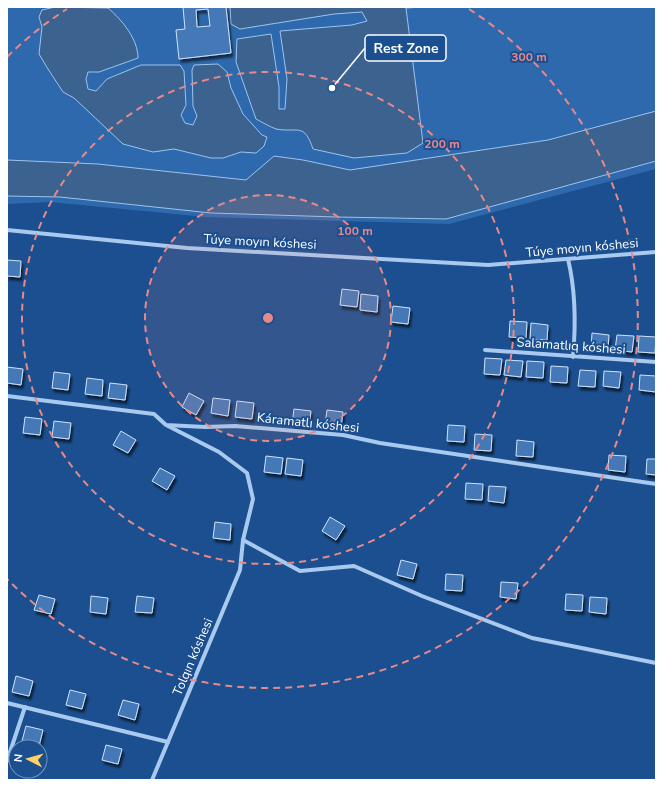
<svg xmlns="http://www.w3.org/2000/svg" width="663" height="787" viewBox="0 0 663 787" font-family="'Nunito Sans',sans-serif">
<style>
.green{fill:#2e69ad}
.water{fill:#3c6290;stroke:#9cc4f0}
.building{fill:#4478b7;stroke:#cfe3fa;fill-rule:evenodd;filter:url(#shadow)}
.lines{fill:none;stroke-linecap:round;stroke-linejoin:round}
.minor{stroke:#a9c9ee;stroke-width:4}
.ring{fill:none;stroke:#e88989;stroke-width:2;stroke-dasharray:7 5}
.labels{text-anchor:middle;dominant-baseline:central;stroke-width:4;stroke-linejoin:round;paint-order:stroke}
.street-label{font-size:13px;fill:#fff;stroke:#1b4f8f}
.centre{fill:#e88989;stroke:#1b4f8f;stroke-width:2}
.ring-label{font-size:12px;text-anchor:middle;font-weight:bold;fill:#e88989;stroke:#1b4f8f;stroke-width:4;stroke-linejoin:round;paint-order:stroke}
.leader{fill:none;stroke:#fff;stroke-width:1.5}
.callout-dot{fill:#fff;stroke:#1b4f8f;stroke-width:1.5}
.callout{fill:#1b4f8f;stroke:#fff;stroke-width:1.5}
.callout-label{font-size:14px;text-anchor:middle;font-weight:bold;fill:#fff}
</style>
<defs>
<filter id="shadow"><feDropShadow dx="2" dy="3.5" stdDeviation="1" flood-color="#0009"/></filter>
</defs>
<rect width="100%" height="100%" fill="#1b4f8f"/>
<path class="green" d="M7 7H656V169L449 224 206 217 50 202 7 204Z"/>
<g class="water">
<path d="M55 7 108 8C122 20 138 39 138 58L99 72H88L86 79 88 89 96 91 107 79 141 65H180L184 71 186 105 181 115 185 123 193 125 197 116 193 106 192 70 194 65 218 64 227 72 231 88 243 114 262 135 267 137 264 146 256 153 241 152 223 158H211L174 149 153 152 123 144 74 98 63 92 48 69 39 54 42 27 39 17 42 10Z"/>
<path d="M230 7H423L406 8 423 143 407 153 354 158 313 149C304 122 298 133 276 129 270 127 262 122 256 119L236 62 237 39 271 34 279 87V109H285L287 79 280 31 352 25 367 21 362 12 334 14 240 29 231 24Z"/>
<path d="M656 111V161L446 219 337 217 211 213 60 197 7 196V160L98 164 246 180 274 156 303 160 350 170 548 140Z"/>
</g>
<g class="building">
<path d="M183 7H226L231 53 179 59 176 30 185 29ZM208 9 210 26 197 27 196 10Z"/>
<path d="M7 260 21 261 20 277 7 276Z"/>
<path d="M342 289 359 291 357 307 340 305Z"/>
<path d="M361 294 378 296 377 312 360 310Z"/>
<path d="M393 306 410 308 408 324 391 322Z"/>
<path d="M510 321 527 322 526 338 509 337Z"/>
<path d="M531 323 548 325 547 340 530 339Z"/>
<path d="M592 333 609 335 608 350 591 349Z"/>
<path d="M617 335 634 336 632 352 615 350Z"/>
<path d="M639 336 656 337 655 353 638 352Z"/>
<path d="M485 358 502 359 500 375 484 374Z"/>
<path d="M506 360 523 361 521 377 504 375Z"/>
<path d="M527 361 544 362 543 378 526 377Z"/>
<path d="M551 366 568 367 567 383 550 382Z"/>
<path d="M7 367 23 369 21 385 7 383Z"/>
<path d="M580 370 596 371 595 387 578 386Z"/>
<path d="M604 371 621 372 619 388 603 386Z"/>
<path d="M54 372 70 374 68 390 52 388Z"/>
<path d="M640 375 656 376V392L639 390Z"/>
<path d="M87 378 103 380 102 396 85 394Z"/>
<path d="M110 383 127 385 125 400 108 398Z"/>
<path d="M189 393 204 401 196 415 182 407Z"/>
<path d="M213 398 230 400 228 416 211 413Z"/>
<path d="M237 401 254 403 252 419 235 417Z"/>
<path d="M294 409 311 411 309 426 292 424Z"/>
<path d="M327 410 343 412 341 427 325 425Z"/>
<path d="M25 417 42 419 40 435 23 433Z"/>
<path d="M54 421 71 423 69 439 52 437Z"/>
<path d="M448 425 465 426 464 442 447 441Z"/>
<path d="M121 431 136 440 128 453 113 445Z"/>
<path d="M475 434 492 435 491 451 474 450Z"/>
<path d="M517 440 534 442 533 457 516 456Z"/>
<path d="M609 455 626 456 625 472 608 470Z"/>
<path d="M266 456 283 458 281 474 264 472Z"/>
<path d="M287 458 303 460 301 476 285 474Z"/>
<path d="M647 459H656V475L646 474Z"/>
<path d="M160 468 175 476 167 490 152 481Z"/>
<path d="M466 483 483 484 482 500 465 499Z"/>
<path d="M489 486 506 487 504 503 488 501Z"/>
<path d="M330 517 345 526 336 540 322 531Z"/>
<path d="M215 522 231 524 230 540 213 538Z"/>
<path d="M401 560 417 564 413 579 397 575Z"/>
<path d="M446 574 463 575 462 591 445 590Z"/>
<path d="M501 582 518 583 516 599 500 597Z"/>
<path d="M566 594 583 595 582 611 565 610Z"/>
<path d="M39 595 55 599 51 614 34 610Z"/>
<path d="M91 596 108 598 106 614 90 612Z"/>
<path d="M137 596 154 598 152 613 135 612Z"/>
<path d="M590 597 607 598 606 614 589 612Z"/>
<path d="M16 676 33 681 29 696 12 692Z"/>
<path d="M70 690 86 694 82 709 66 705Z"/>
<path d="M123 700 139 704 135 720 118 715Z"/>
<path d="M26 726 43 730 39 746 22 741Z"/>
<path d="M106 745 122 749 118 764 102 760Z"/>
</g>
<g class="lines">
<g class="minor">
<path d="M7 230 187 248 488 265 656 252"/>
<path d="M568 259C576 292 576 323 573 357"/>
<path d="M485 350 656 362"/>
<path d="M7 396 154 414 166 425 205 427 235 426 343 435 380 443 656 484"/>
<path d="M243 540 300 571 354 566 422 596 532 638 656 663"/>
<path d="M7 703 168 742"/>
<path d="M7 761 25 707"/>
<path d="M152 780 240 570 243 540 253 499 247 473 219 452 168 426"/>
</g>
</g>
<circle cx="268" cy="318" r="123" fill="#e88989" fill-opacity=".12"/>
<g class="ring">
<circle cx="268" cy="318" r="123"/>
<circle cx="268" cy="318" r="246"/>
<path d="M7 57A369 369 0 0 1 67 9M469 9A369 369 0 1 1 7 579"/>
</g>
<g class="labels">
<g class="street-label">
<text transform="translate(260 242) rotate(3)">Túye moyın kóshesi</text>
<text transform="translate(582 248) rotate(-5)">Túye moyın kóshesi</text>
<text transform="translate(571 346) rotate(4)">Salamatlıq kóshesi</text>
<text transform="translate(308 423) rotate(6)">Káramatlı kóshesi</text>
<text transform="translate(193 657) rotate(-67)">Tolqın kóshesi</text>
</g>
</g>
<circle cx="268" cy="318" r="6" class="centre"/>
<g class="ring-label">
<text x="529" y="61">300 m</text>
<text x="442" y="148">200 m</text>
<text x="355" y="235">100 m</text>
</g>
<path class="leader" d="M332 88L365 48"/>
<circle class="callout-dot" cx="332" cy="88" r="4"/>
<rect class="callout" x="365" y="35" width="81" height="26" rx="4"/>
<g class="callout-label">
<text x="406" y="53">Rest Zone</text>
</g>
<rect width="663" height="787" fill="none" stroke="#ffffff" stroke-width="16"/>
<g transform="translate(28 759) rotate(276)"><circle r="19" fill="#1b4f8f" stroke="#7695bc"/>
<path d="M0-3L7 15L0 10L-7 15Z" fill="#ffd166"/>
<text y="-6" font-size="11" font-weight="bold" text-anchor="middle" fill="#ffffff">N</text>
</g>
</svg>
